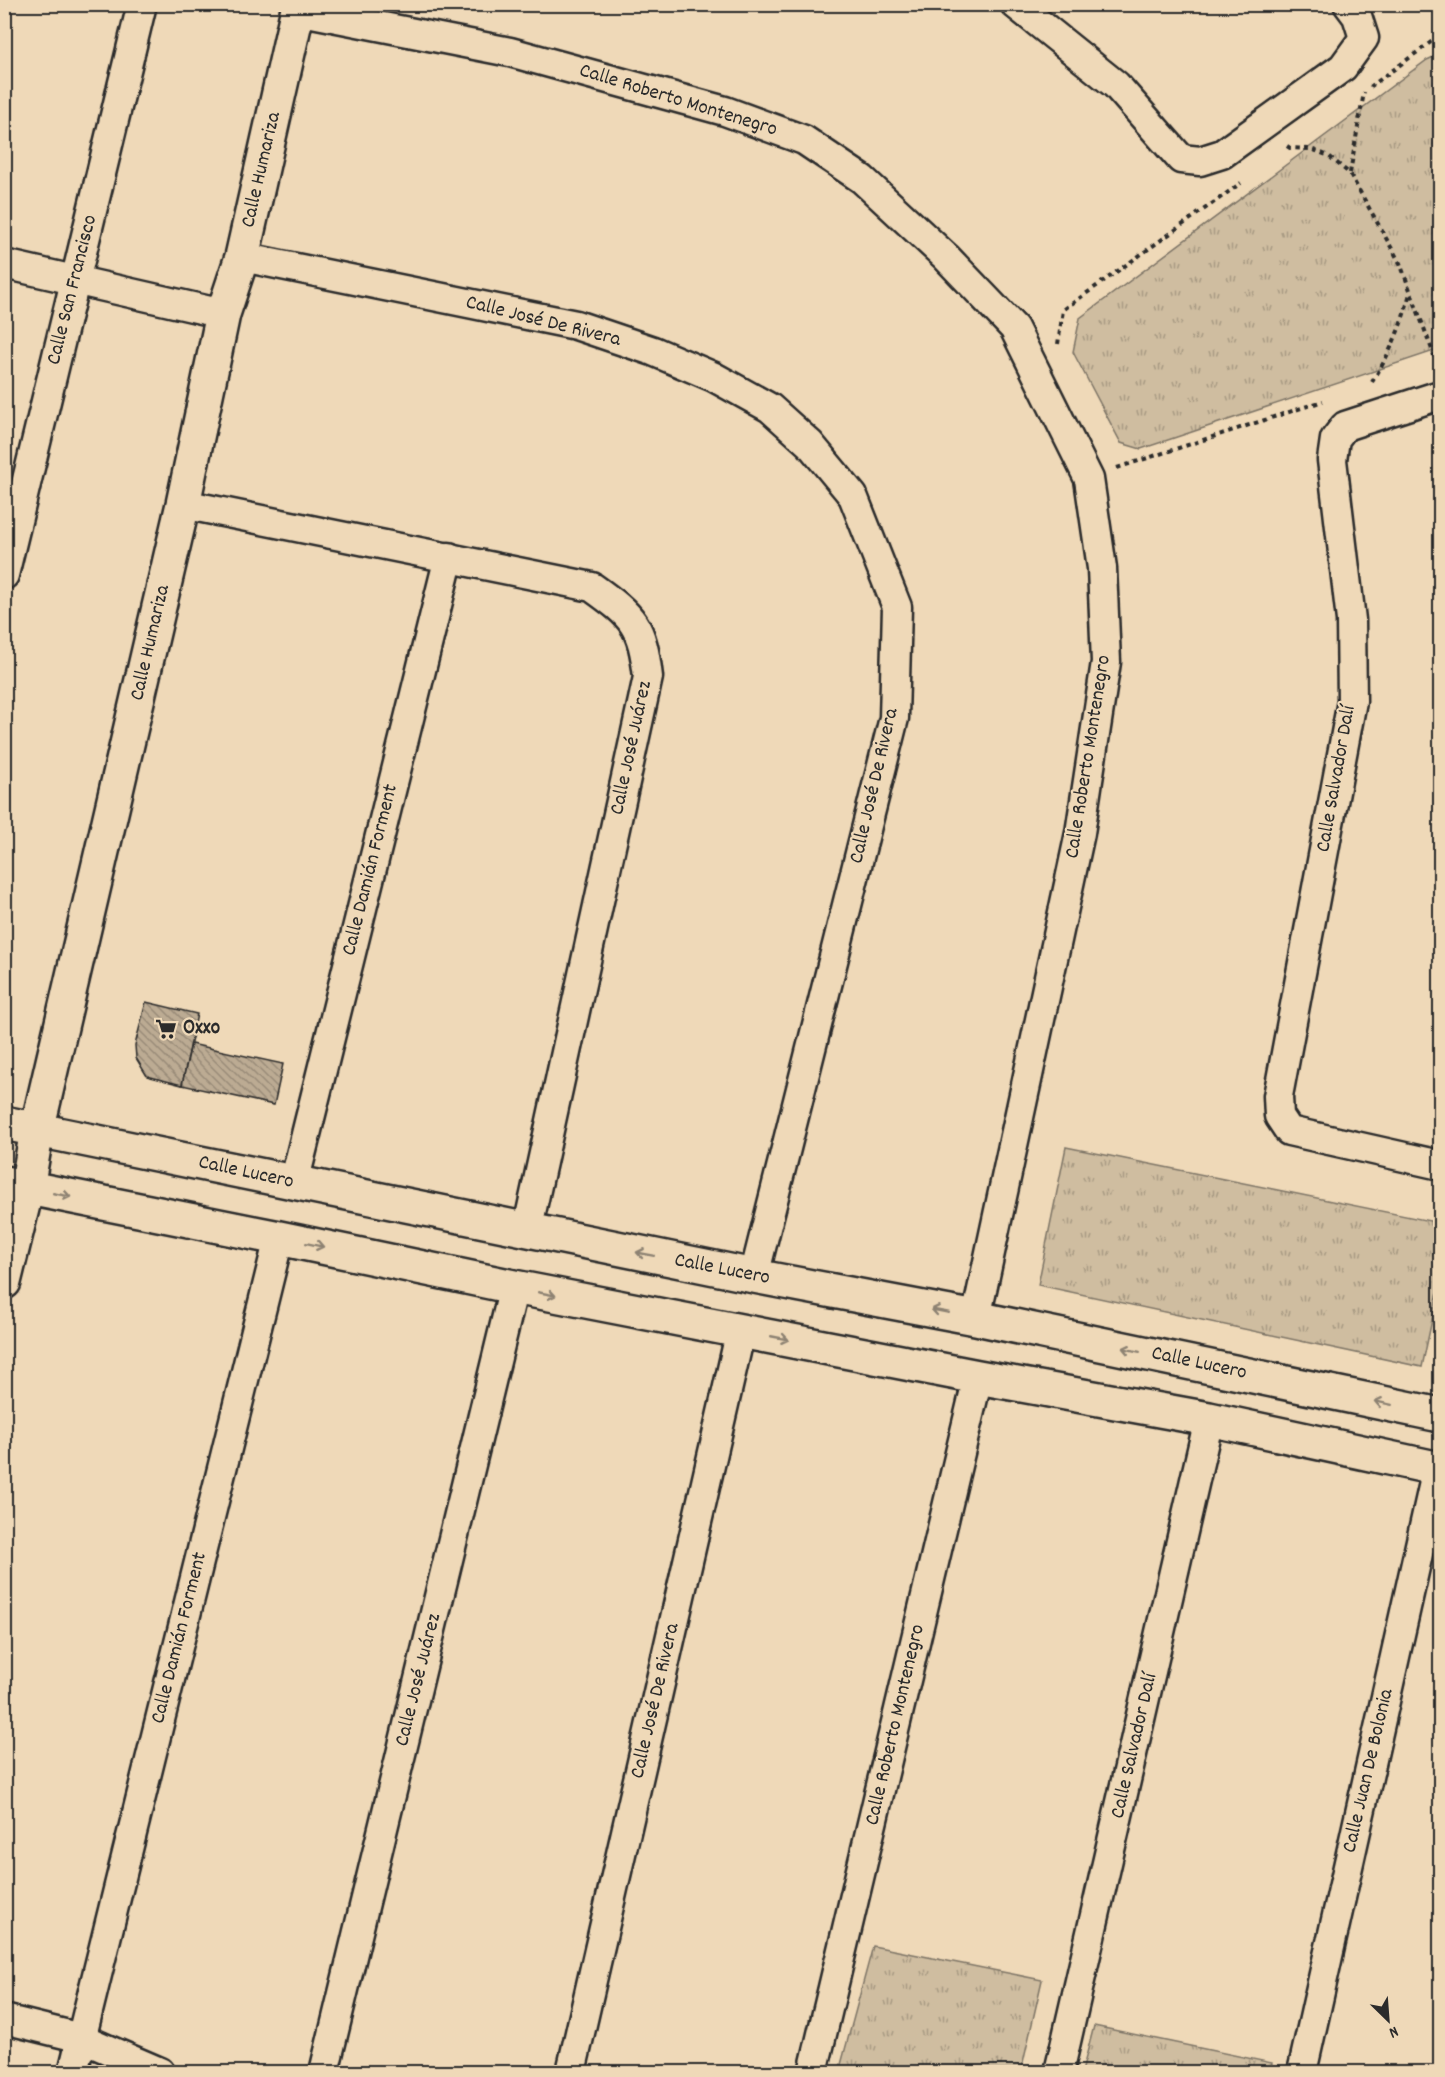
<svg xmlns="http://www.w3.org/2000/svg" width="1445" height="2077" viewBox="0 0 1445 2077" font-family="Dekko,sans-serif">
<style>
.grass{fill:url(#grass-tufts);stroke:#7d7466;stroke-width:1.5}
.building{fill:url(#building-back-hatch);stroke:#2b2b2b;stroke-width:1.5}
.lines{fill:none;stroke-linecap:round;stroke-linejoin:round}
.minor-casing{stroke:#2b2b2b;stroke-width:33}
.tertiary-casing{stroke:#2b2b2b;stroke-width:38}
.path{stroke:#2b2b2b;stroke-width:4;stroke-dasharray:4.5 4.5;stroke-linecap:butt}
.minor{stroke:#efd9b8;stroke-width:28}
.tertiary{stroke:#efd9b8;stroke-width:33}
.oneway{stroke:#8d8272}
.labels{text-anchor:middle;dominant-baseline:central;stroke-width:4.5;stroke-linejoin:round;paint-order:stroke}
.street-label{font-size:21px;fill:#2b2b2b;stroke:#efd9b8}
.poi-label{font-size:21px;font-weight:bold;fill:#2b2b2b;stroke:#efd9b8;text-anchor:start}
</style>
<defs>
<pattern id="grass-tufts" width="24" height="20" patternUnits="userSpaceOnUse" patternTransform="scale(1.5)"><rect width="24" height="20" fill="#cfbda0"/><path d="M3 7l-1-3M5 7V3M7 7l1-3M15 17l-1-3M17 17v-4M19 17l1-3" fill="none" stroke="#a89a83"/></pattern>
<pattern id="building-back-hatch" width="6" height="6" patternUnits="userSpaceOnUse" patternTransform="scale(1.5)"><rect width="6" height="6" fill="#bcab93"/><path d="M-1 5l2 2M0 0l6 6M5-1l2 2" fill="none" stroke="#998b78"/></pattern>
</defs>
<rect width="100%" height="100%" fill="#efd9b8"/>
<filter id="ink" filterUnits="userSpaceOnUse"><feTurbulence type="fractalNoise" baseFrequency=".0167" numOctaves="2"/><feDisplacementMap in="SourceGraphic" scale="12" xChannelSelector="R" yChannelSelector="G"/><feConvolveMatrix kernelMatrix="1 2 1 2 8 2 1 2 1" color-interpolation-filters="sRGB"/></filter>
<g filter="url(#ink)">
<g class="grass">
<path d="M1440 54V349L1141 449 1121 443 1073 352 1080 318 1427 60Z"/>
<path d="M1066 1147 1440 1223V1282L1422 1367 1038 1285Z"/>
<path d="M873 1946 1042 1980 1021 2072H839Z"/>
<path d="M1094 2026 1272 2063 1270 2072H1082Z"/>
</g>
<g class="building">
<path d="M146 1002 197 1014 182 1085 147 1076 136 1058 135 1045Z"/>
<path d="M191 1044 283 1064 274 1105 182 1085Z"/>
</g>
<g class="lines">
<defs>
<g id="minor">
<path d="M1015 4 1116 85 1181 159 1200 161 1222 154 1343 67 1364 38 1357 16 1348 4"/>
<path d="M297 10 510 52 725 111 804 140 862 179 946 257 1014 328 1089 479 1102 568 1106 662 1080 833 976 1318"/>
<path d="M242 257 576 325 653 351 714 377 770 408 810 444 853 496 897 607 894 718 754 1276"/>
<path d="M4 264 223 314"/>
<path d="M1440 395 1345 426 1335 439 1332 460 1351 620 1352 701 1278 1096 1279 1116 1289 1131 1440 1165"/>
<path d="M183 504 592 587C634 617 642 625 648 677L527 1231"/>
<path d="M4 575 142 4"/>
<path d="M294 1183 449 557"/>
<path d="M4 2019 81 2038 160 2072"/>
<path d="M73 2072 279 1238"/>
<path d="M324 2072 514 1287"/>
<path d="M571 2072 741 1330"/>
<path d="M813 2072 978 1377"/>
<path d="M1059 2072 1209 1419"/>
<path d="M1302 2072 1437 1469"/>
</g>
<g id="tertiary">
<path d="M4 1123 754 1276 976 1318 1440 1415"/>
<path d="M4 1183 279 1238 514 1287 978 1377 1209 1419 1440 1469"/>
<path d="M4 1282 27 1188 37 1130 183 504 223 314 242 257 299 4"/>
</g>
</defs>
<use href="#minor" class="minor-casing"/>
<use href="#tertiary" class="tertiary-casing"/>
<g class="path">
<path d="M1370 87 1431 42 1440 38"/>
<path d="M1287 146 1290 148 1311 149 1329 156 1350 174 1400 263 1438 366"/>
<path d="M1350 173 1364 92"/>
<path d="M1058 344 1063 310 1241 183"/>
<path d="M1372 382C1390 354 1402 325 1410 293"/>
<path d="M1117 468 1323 401"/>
</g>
<use href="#minor" class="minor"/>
<use href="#tertiary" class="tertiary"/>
</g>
<defs><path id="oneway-shaft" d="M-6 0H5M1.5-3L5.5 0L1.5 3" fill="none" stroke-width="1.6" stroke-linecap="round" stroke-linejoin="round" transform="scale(1.5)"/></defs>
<g class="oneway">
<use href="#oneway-shaft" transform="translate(62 1195) rotate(11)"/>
<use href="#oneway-shaft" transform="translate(315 1245) rotate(12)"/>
<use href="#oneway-shaft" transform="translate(645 1254) rotate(-169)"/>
<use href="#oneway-shaft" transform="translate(547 1294) rotate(11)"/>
<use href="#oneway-shaft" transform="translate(940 1311) rotate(-169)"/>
<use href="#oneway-shaft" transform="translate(780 1338) rotate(11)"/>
<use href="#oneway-shaft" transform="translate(1131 1350) rotate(-168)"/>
<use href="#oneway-shaft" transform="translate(1383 1403) rotate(-168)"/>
</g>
</g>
<defs>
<symbol id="supermarket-bare" viewBox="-9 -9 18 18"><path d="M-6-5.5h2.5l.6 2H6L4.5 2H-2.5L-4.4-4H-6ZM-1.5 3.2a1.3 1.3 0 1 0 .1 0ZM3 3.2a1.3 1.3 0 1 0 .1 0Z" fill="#2b2b2b" stroke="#efd9b8" stroke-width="2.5" paint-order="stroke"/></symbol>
</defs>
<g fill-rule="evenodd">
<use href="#supermarket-bare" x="151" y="1014" width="30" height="30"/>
</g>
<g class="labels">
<g class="street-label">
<text transform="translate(678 101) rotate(17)">Calle Roberto Montenegro</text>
<text transform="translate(262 170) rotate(-77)">Calle Humariza</text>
<text transform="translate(73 290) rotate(-76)">Calle San Francisco</text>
<text transform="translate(543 322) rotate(14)">Calle José De Rivera</text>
<text transform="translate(151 643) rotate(-77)">Calle Humariza</text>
<text transform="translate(632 748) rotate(-78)">Calle José Juárez</text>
<text transform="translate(1089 757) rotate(-81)">Calle Roberto Montenegro</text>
<text transform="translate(1337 779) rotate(-80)">Calle Salvador Dalí</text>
<text transform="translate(875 786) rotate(-77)">Calle José De Rivera</text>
<text transform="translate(371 870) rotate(-76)">Calle Damián Forment</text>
<text transform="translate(246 1173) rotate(12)">Calle Lucero</text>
<text transform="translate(722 1270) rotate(11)">Calle Lucero</text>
<text transform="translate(1199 1364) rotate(12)">Calle Lucero</text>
<text transform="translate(180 1638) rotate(-76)">Calle Damián Forment</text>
<text transform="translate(419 1680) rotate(-76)">Calle José Juárez</text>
<text transform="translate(656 1701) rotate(-77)">Calle José De Rivera</text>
<text transform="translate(896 1725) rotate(-77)">Calle Roberto Montenegro</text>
<text transform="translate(1135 1746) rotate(-77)">Calle Salvador Dalí</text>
<text transform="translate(1369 1771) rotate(-77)">Calle Juan De Bolonia</text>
</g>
<g class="poi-label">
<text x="183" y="1029">Oxxo</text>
</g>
</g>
<rect width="1445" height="2077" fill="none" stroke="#efd9b8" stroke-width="24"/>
<rect x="12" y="12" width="1421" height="2053" fill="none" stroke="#2b2b2b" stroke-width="2" filter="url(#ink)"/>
<g transform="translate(1388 2020) rotate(155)" stroke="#efd9b8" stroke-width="4.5" paint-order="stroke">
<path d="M0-4.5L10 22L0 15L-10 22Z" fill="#2b2b2b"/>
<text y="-9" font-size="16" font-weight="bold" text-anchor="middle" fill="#2b2b2b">N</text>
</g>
</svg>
